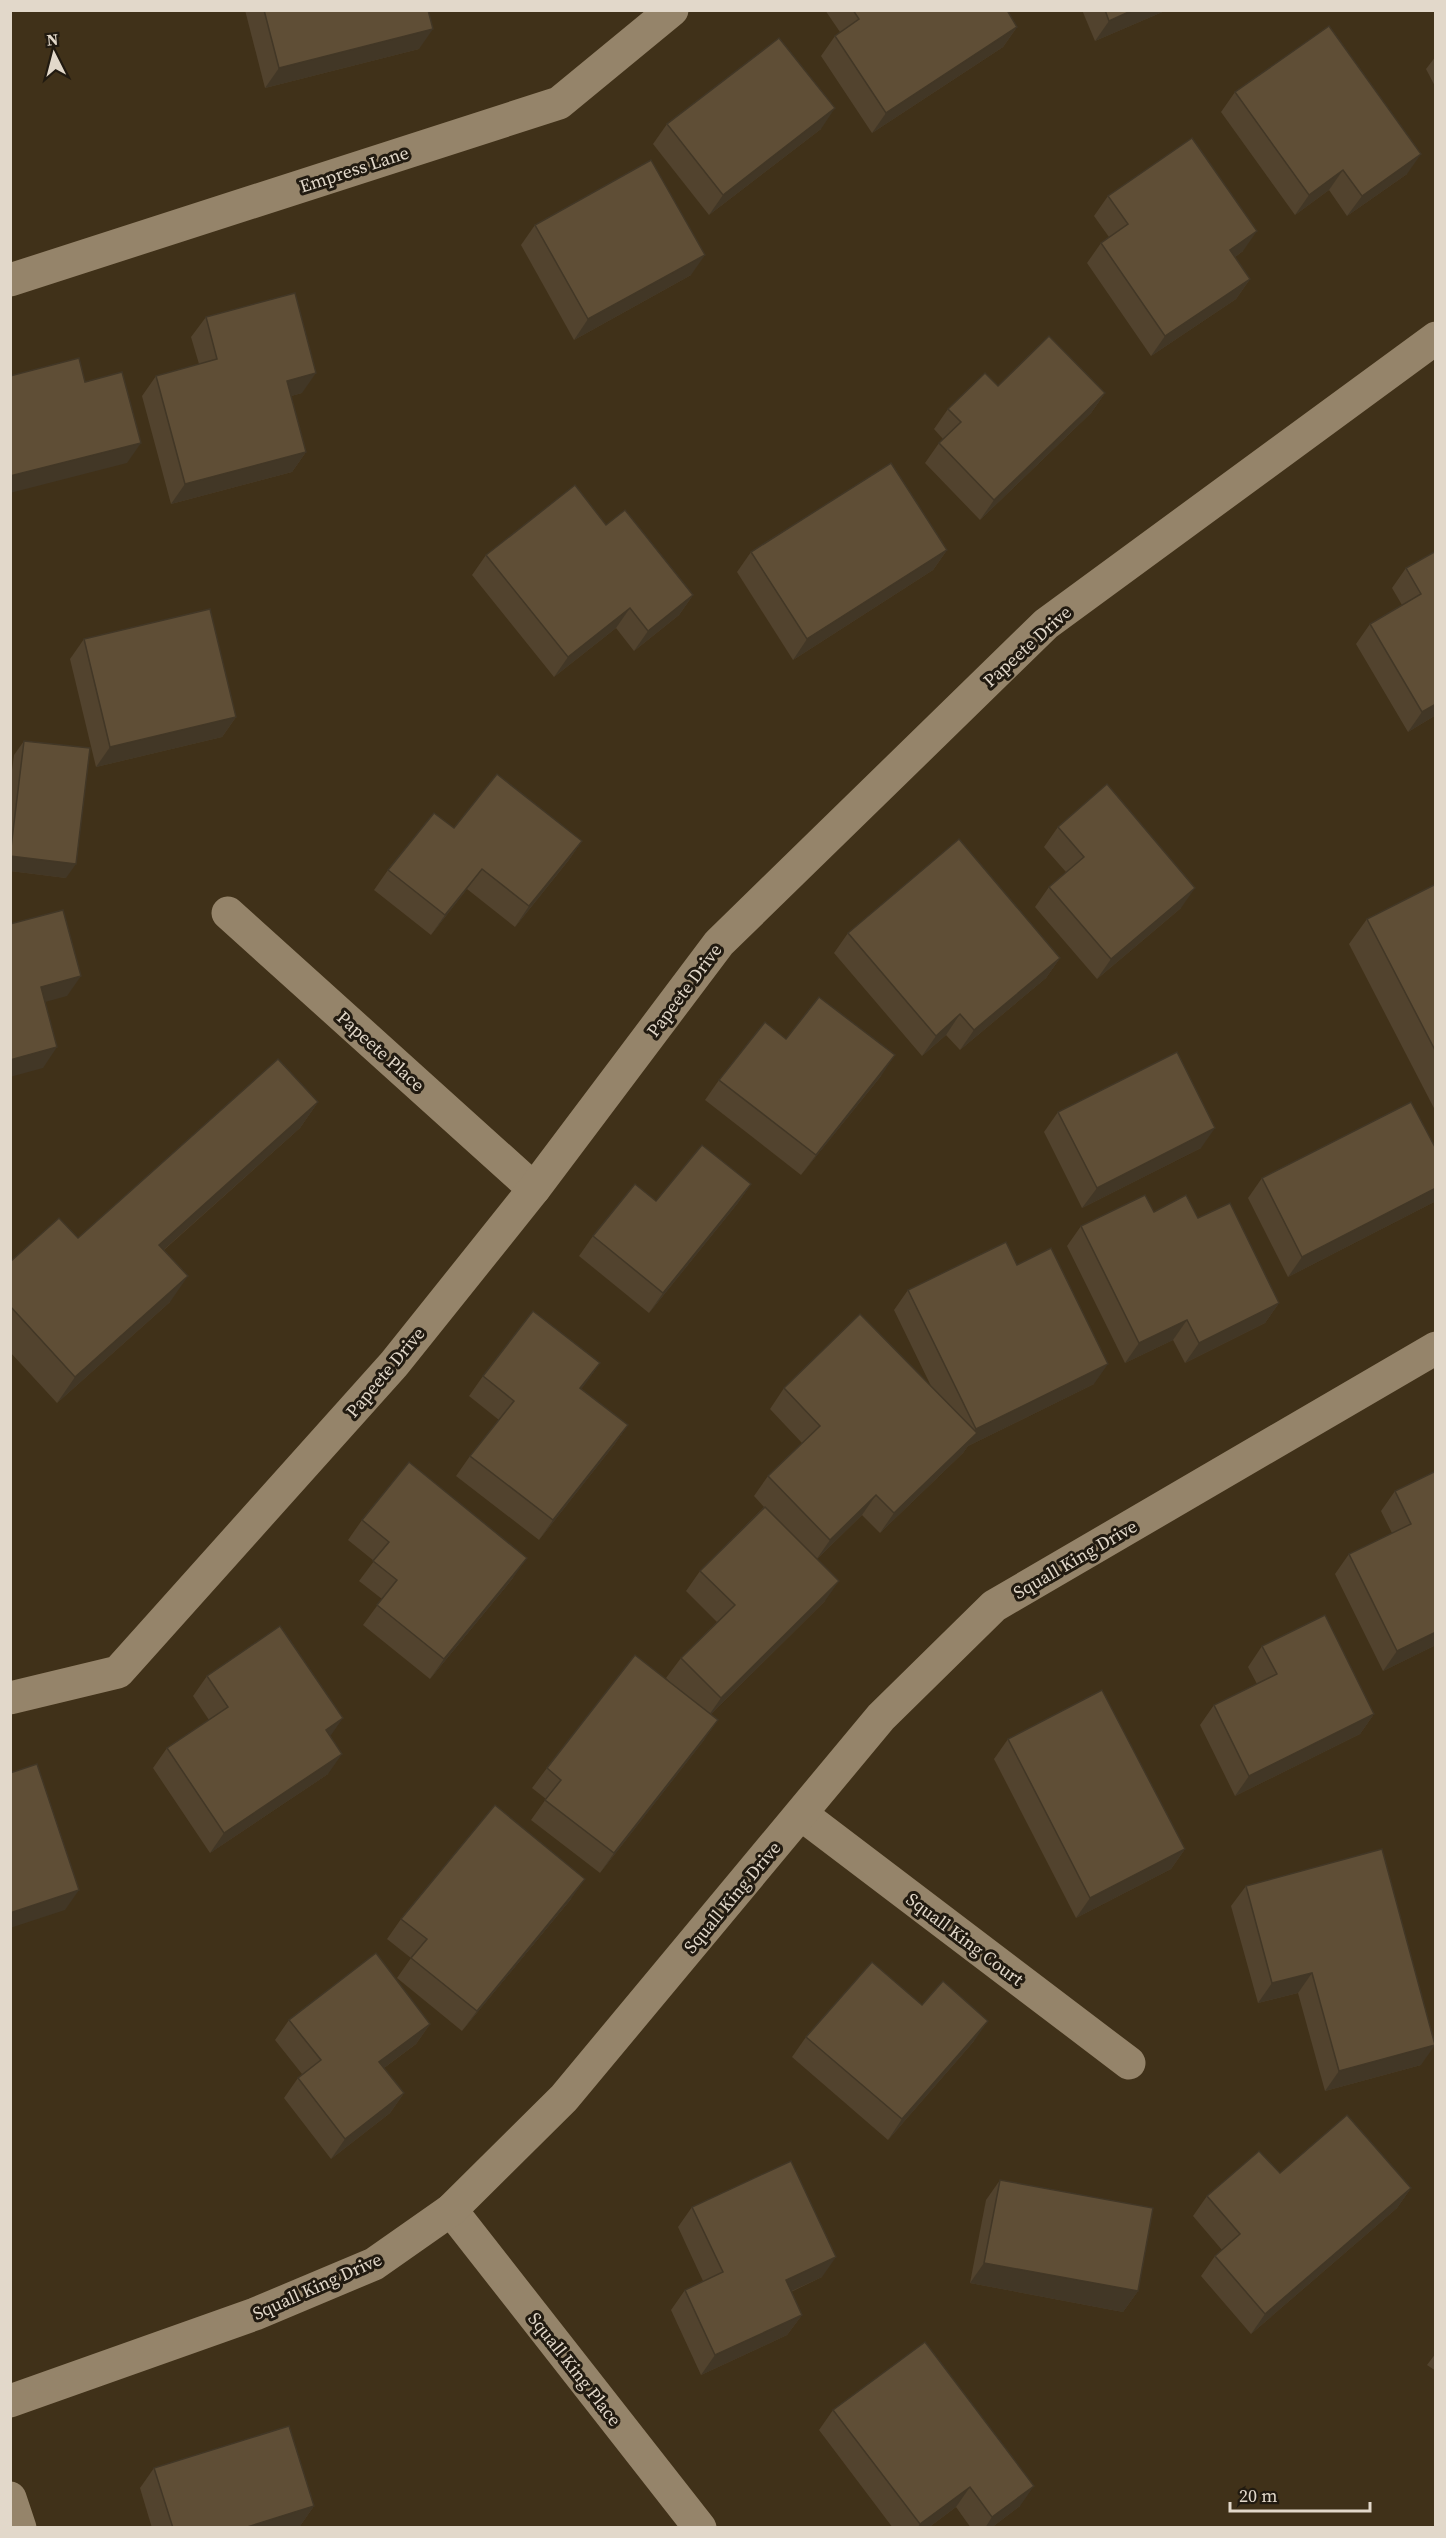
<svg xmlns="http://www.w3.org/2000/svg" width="1446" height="2538" viewBox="0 0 1446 2538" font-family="'Source Serif 4',serif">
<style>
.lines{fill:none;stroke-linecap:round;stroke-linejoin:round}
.street{stroke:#95846a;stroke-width:33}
.secondary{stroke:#95846a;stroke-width:33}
.wall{fill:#52432e}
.shaded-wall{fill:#423726}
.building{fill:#5f4e36;stroke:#423726;stroke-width:1.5}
.labels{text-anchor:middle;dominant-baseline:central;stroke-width:6;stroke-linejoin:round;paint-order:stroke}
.street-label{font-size:18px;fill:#e2d8ca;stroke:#211a10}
</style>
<rect width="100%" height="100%" fill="#403119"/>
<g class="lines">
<g class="street">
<path d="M10 280 559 103 672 10"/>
<path d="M228 913 534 1189"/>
<path d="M10 1698 118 1672 394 1364 534 1189 719 943 1046 624 1436 338"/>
<path d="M801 1814 1129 2063"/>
<path d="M451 2210 700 2528"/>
<path d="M10 2401 255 2314 374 2264 451 2210 564 2098 881 1717 994 1606 1436 1348"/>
</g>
<path class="secondary" d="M10 2498 20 2528"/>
</g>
<g class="wall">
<path d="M245 10H428L419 49 265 88Z"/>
<path d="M825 10H1007L1017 27 1003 47 872 133 821 56 835 36 840 32Z"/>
<path d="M1082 10H1167L1095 41Z"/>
<path d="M1436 56V88L1426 69Z"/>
<path d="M1235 92 1407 174 1347 216 1329 190 1295 215 1221 112Z"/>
<path d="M667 124 821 129 709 215 653 144Z"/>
<path d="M1108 196 1243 251 1235 257 1250 279 1236 299 1151 356 1087 263 1101 243 1109 237 1094 216Z"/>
<path d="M535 225 691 275 574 340 521 245Z"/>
<path d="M206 317 302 393 291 396 306 452 292 472 171 504 142 396 156 376 199 364 191 337Z"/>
<path d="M998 386 1105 393 1091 413 980 520 925 463 939 443 943 439 934 429 948 409Z"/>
<path d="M606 525 693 595 679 615 634 651 616 628 554 677 472 575 486 555Z"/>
<path d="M947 550 933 570 793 660 737 572 751 552Z"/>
<path d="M1436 551V715L1408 732 1356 644 1370 624 1402 605 1392 588 1406 568Z"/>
<path d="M84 639 236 717 222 737 96 767 70 659Z"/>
<path d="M24 741 66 878 10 871V785L14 755Z"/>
<path d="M1058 827 1181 908 1097 979 1035 907 1049 887 1066 872 1044 847Z"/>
<path d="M454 828 582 841 568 861 515 927 467 889 431 935 374 890 388 870Z"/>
<path d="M1436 884V1112L1349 944 1367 919Z"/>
<path d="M848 933 1060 958 1046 978 960 1050 946 1035 922 1056 834 953Z"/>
<path d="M786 1039 881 1076 801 1175 705 1100 719 1080Z"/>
<path d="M318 1102 300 1128 164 1250 170 1302 57 1403 10 1352V1262L78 1238Z"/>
<path d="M1058 1112 1201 1148 1082 1208 1044 1132Z"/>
<path d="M1436 1149V1201L1288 1277 1248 1198 1262 1178Z"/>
<path d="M751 1184 737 1204 649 1313 579 1256 593 1236Z"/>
<path d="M1154 1212 1198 1218 1279 1303 1265 1323 1185 1363 1173 1340 1125 1363 1067 1246 1081 1226Z"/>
<path d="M1017 1265 1094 1384 968 1446 963 1453 880 1533 862 1515 817 1559 825 1601 711 1714 704 1740 600 1873 531 1820 546 1799 532 1788 547 1768 673 1685 666 1678 681 1658 717 1622 686 1591 700 1571 764 1507 754 1496 768 1476 802 1443 770 1409 784 1388 931 1386 894 1310 908 1290Z"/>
<path d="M600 1363 581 1389 628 1425 614 1445 539 1540 456 1476 470 1456 499 1420 469 1396 483 1376Z"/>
<path d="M1436 1471V1645L1383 1671 1335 1574 1349 1554 1392 1533 1381 1511 1395 1491Z"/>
<path d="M362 1520 513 1578 430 1679 363 1625 382 1599 359 1581 374 1561 348 1540Z"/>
<path d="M1262 1646 1374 1714 1360 1734 1235 1796 1200 1725 1214 1705 1257 1684 1248 1667Z"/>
<path d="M207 1676 328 1774 210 1853 153 1768 167 1748 209 1720 193 1696Z"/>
<path d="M1008 1739 1185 1849 1171 1869 1076 1918 994 1759Z"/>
<path d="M1246 1886 1421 2065 1325 2091 1298 1993 1258 2003 1231 1906Z"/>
<path d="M571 1899 462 2031 397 1978 411 1958 387 1939 401 1919Z"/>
<path d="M922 2005 974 2041 888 2140 792 2057 806 2037Z"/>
<path d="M289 2020 430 2024 416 2044 384 2068 404 2093 390 2113 331 2159 284 2098 298 2078 302 2074 275 2040Z"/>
<path d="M1280 2173 1411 2188 1397 2208 1251 2334 1201 2276 1215 2256 1222 2250 1193 2216 1207 2196Z"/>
<path d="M1000 2180 1138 2291 1123 2312 970 2283 986 2200Z"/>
<path d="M692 2207 822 2277 791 2292 802 2315 787 2335 701 2375 671 2310 685 2290 703 2281 678 2227Z"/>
<path d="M1436 2353V2371L1427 2365Z"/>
<path d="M833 2410 1020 2506 991 2528H971L956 2507 928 2528H893L819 2430Z"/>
<path d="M154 2468 314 2506 300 2526 295 2528H152L140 2488Z"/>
</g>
<g class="shaded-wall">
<path d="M1133 10H1167L1095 41 1109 21Z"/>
<path d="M1017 27 1003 47 872 133 886 113Z"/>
<path d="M433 29 419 49 265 88 279 68Z"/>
<path d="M835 108 821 129 709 215 723 195Z"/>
<path d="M1421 154 1407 174 1347 216 1362 196Z"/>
<path d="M1343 170 1329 190 1295 215 1309 195Z"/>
<path d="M1257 231 1243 251 1216 271 1230 250Z"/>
<path d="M705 255 691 275 574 340 588 319Z"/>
<path d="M1250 279 1236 299 1151 356 1165 336Z"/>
<path d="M316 373 302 393 273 401 287 381Z"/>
<path d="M1105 393 1091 413 980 520 994 500Z"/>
<path d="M141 443 127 463 10 493V476Z"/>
<path d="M306 452 292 472 171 504 185 484Z"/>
<path d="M947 550 933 570 793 660 807 639Z"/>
<path d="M693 595 679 615 634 651 648 631Z"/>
<path d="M630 608 616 628 554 677 568 657Z"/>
<path d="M1436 704V715L1408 732 1422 712Z"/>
<path d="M236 717 222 737 96 767 110 747Z"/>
<path d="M582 841 568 861 515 927 529 906Z"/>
<path d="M10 856 76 864 66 878 10 871Z"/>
<path d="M482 869 467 889 431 935 445 915Z"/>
<path d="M1195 888 1181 908 1097 979 1111 959Z"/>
<path d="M1060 958 1046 978 960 1050 974 1030Z"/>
<path d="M81 976 67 996 27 1007 41 987Z"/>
<path d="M960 1014 946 1035 922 1056 936 1036Z"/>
<path d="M57 1047 43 1068 10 1077V1060Z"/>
<path d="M895 1055 881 1076 801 1175 816 1155Z"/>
<path d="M318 1102 300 1128 141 1270 159 1245Z"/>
<path d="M1215 1128 1201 1148 1082 1208 1097 1188Z"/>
<path d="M751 1184 737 1204 649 1313 663 1293Z"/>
<path d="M1436 1188V1201L1288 1277 1302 1257Z"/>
<path d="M188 1276 170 1302 57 1403 75 1377Z"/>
<path d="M1279 1303 1265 1323 1185 1363 1199 1343Z"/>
<path d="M1187 1320 1173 1340 1125 1363 1139 1343Z"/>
<path d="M600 1363 586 1383 566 1408 580 1388Z"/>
<path d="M1108 1364 1094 1384 968 1446 963 1453 880 1533 894 1513 964 1446 976 1429Z"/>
<path d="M628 1425 614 1445 539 1540 553 1520Z"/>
<path d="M876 1495 862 1515 816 1560 830 1540Z"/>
<path d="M527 1558 513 1578 430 1679 444 1659Z"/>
<path d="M839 1581 825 1601 707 1718 721 1698Z"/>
<path d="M1436 1632V1645L1383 1671 1397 1651Z"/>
<path d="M1374 1714 1360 1734 1235 1796 1249 1776Z"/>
<path d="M343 1718 329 1738 326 1730Z"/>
<path d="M718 1720 704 1740 600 1873 614 1853Z"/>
<path d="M342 1754 328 1774 210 1853 224 1833Z"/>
<path d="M1185 1849 1171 1869 1076 1918 1090 1898Z"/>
<path d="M585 1879 571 1899 462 2031 477 2011Z"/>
<path d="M79 1890 65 1910 10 1928V1913Z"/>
<path d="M1312 1973 1298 1993 1258 2003 1272 1983Z"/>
<path d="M988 2021 974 2041 888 2140 902 2119Z"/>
<path d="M430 2024 416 2044 365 2082 379 2062Z"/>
<path d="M1435 2045 1421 2065 1325 2091 1339 2071Z"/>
<path d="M404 2093 390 2113 331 2159 345 2139Z"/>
<path d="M1411 2188 1397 2208 1251 2334 1265 2314Z"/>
<path d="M836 2257 822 2277 772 2300 786 2280Z"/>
<path d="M984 2263 1138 2291 1123 2312 970 2283Z"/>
<path d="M802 2315 787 2335 701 2375 715 2355Z"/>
<path d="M1034 2486 1020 2506 991 2528H985L992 2517Z"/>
<path d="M970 2487 956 2507 928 2528H917L920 2524Z"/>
<path d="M314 2506 300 2526 295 2528H244Z"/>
</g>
<g class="building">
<path d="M264 10H428L433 29 279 68Z"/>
<path d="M853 10H1007L1017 27 886 113 835 36 859 19Z"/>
<path d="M1105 10H1133L1109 21Z"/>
<path d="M1329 26 1421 154 1362 196 1343 170 1309 195 1235 92Z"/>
<path d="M779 38 835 108 723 195 667 124Z"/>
<path d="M1192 138 1257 231 1230 250 1250 279 1165 336 1101 243 1128 224 1108 196Z"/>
<path d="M651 160 705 255 588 319 535 225Z"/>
<path d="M295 293 316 373 287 381 306 452 185 484 156 376 217 359 206 317Z"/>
<path d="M1049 336 1105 393 994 500 939 443 961 422 948 409 985 373 998 386Z"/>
<path d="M79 358 85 382 122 372 141 443 10 476V376Z"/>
<path d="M891 463 947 550 807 639 751 552Z"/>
<path d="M575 485 606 525 625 510 693 595 648 631 630 608 568 657 486 555Z"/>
<path d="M1436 551V704L1422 712 1370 624 1421 594 1406 568Z"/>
<path d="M210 609 236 717 110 747 84 639Z"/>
<path d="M24 741 90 748 76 864 10 856Z"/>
<path d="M497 774 582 841 529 906 482 869 445 915 388 870 434 813 454 828Z"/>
<path d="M1107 784 1195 888 1111 959 1049 887 1084 857 1058 827Z"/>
<path d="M959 839 1060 958 974 1030 960 1014 936 1036 848 933Z"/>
<path d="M1436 884V1052L1367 919Z"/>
<path d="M63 910 81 976 41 987 57 1047 10 1060V924Z"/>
<path d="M819 997 895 1055 816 1155 719 1080 765 1022 786 1039Z"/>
<path d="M1177 1052 1215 1128 1097 1188 1058 1112Z"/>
<path d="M278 1059 318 1102 159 1245 188 1276 75 1377 10 1306V1262L59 1218 78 1238Z"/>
<path d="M1411 1102 1436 1149V1188L1302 1257 1262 1178Z"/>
<path d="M702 1145 751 1184 663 1293 593 1236 635 1184 656 1201Z"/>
<path d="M1145 1195 1154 1212 1186 1195 1198 1218 1230 1203 1279 1303 1199 1343 1187 1320 1139 1343 1081 1226Z"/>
<path d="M1006 1242 1017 1265 1051 1248 1108 1364 976 1429 908 1290Z"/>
<path d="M533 1311 600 1363 580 1388 628 1425 553 1520 470 1456 514 1401 483 1376Z"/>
<path d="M860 1314 977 1433 894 1513 876 1495 830 1540 768 1476 820 1426 784 1388Z"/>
<path d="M409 1462 527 1558 444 1659 377 1605 397 1580 373 1561 389 1542 362 1520Z"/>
<path d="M1436 1471V1632L1397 1651 1349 1554 1411 1524 1395 1491Z"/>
<path d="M765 1507 839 1581 721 1698 681 1658 735 1605 700 1571Z"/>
<path d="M1325 1615 1374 1714 1249 1776 1214 1705 1277 1674 1262 1646Z"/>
<path d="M280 1626 343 1718 326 1730 342 1754 224 1833 167 1748 228 1707 207 1676Z"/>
<path d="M635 1655 718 1720 614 1853 545 1800 561 1780 547 1768Z"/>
<path d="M1102 1690 1185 1849 1090 1898 1008 1739Z"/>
<path d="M37 1764 79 1890 10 1913V1773Z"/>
<path d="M495 1805 585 1879 477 2011 411 1958 427 1939 401 1919Z"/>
<path d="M1382 1849 1435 2045 1339 2071 1312 1973 1272 1983 1246 1886Z"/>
<path d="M376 1953 430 2024 379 2062 404 2093 345 2139 298 2078 321 2060 289 2020Z"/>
<path d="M872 1962 922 2005 943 1981 988 2021 902 2119 806 2037Z"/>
<path d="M1347 2115 1411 2188 1265 2314 1215 2256 1240 2234 1207 2196 1259 2151 1280 2173Z"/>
<path d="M791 2161 836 2257 786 2280 802 2315 715 2355 685 2290 723 2272 692 2207Z"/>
<path d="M1000 2180 1153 2208 1138 2291 984 2263Z"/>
<path d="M925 2342 1034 2486 992 2517 970 2487 920 2524 833 2410Z"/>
<path d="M289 2426 314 2506 244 2528H173L154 2468Z"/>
</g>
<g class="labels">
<g class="street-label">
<text transform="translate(354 169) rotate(-18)">Empress Lane</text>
<text transform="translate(1027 646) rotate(-42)">Papeete Drive</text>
<text transform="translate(684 990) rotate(-53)">Papeete Drive</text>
<text transform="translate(381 1051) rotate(42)">Papeete Place</text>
<text transform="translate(385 1372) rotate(-50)">Papeete Drive</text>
<text transform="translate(1075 1559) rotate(-30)">Squall King Drive</text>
<text transform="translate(732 1897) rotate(-50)">Squall King Drive</text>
<text transform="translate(965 1939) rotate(37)">Squall King Court</text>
<text transform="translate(317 2286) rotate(-24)">Squall King Drive</text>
<text transform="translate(575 2369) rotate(52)">Squall King Place</text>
</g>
</g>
<rect width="1446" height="2538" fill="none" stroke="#e2d8ca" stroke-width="24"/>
<g transform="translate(54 54) rotate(354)" stroke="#211a10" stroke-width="4.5" paint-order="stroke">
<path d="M0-4.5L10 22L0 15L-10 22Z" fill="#e2d8ca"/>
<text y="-9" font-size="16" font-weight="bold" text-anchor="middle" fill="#e2d8ca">N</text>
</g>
<path d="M1230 2502v9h140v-9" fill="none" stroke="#e2d8ca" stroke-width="3"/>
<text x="1239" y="2502" font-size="18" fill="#e2d8ca" stroke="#211a10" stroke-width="4.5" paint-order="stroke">20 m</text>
</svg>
